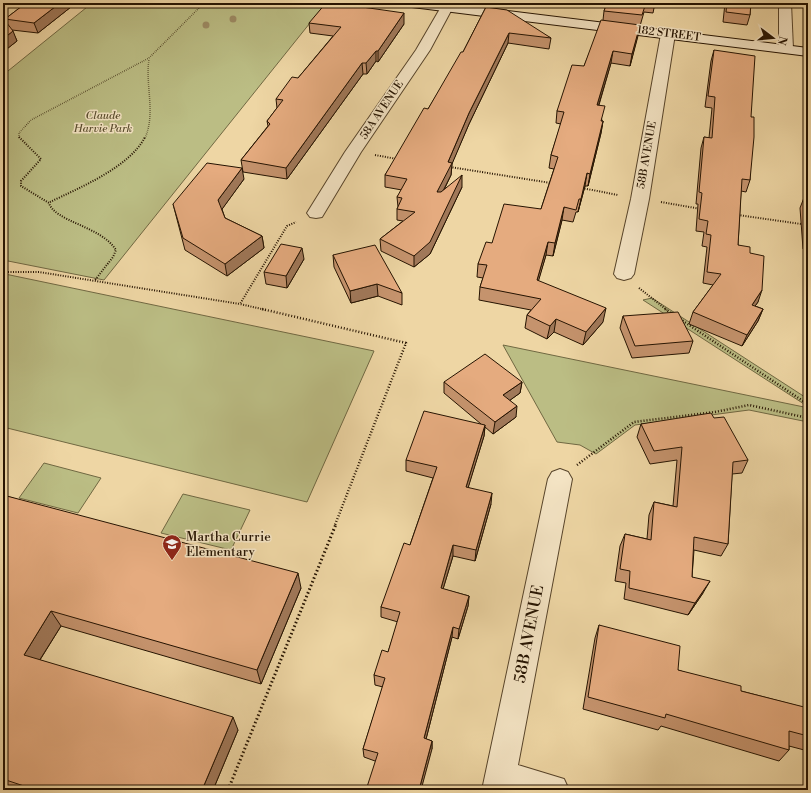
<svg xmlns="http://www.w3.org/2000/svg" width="811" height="793" viewBox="0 0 811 793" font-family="'Libre Bodoni',serif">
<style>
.green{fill:#bbbd84;stroke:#706842}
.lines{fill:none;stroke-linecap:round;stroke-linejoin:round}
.street-casing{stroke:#57442a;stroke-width:2}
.secondary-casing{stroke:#251301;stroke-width:2}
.path-far3{stroke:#251301;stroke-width:1.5;stroke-dasharray:0.5 1.5;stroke-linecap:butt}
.path-far2{stroke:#251301;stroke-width:2;stroke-dasharray:1 1.5;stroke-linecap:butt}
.path-far1{stroke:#251301;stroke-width:2.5;stroke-dasharray:1 2;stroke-linecap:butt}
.path{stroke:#251301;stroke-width:3;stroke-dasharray:1.5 2.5;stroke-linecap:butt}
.street{fill:#f4e4c4;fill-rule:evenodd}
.secondary{fill:#f4e4c4;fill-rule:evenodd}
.tree{fill:#9d8b64}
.wall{fill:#c5936d;stroke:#251301}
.shaded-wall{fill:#a07859;stroke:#251301}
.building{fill:#e5ab7f;stroke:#251301}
.labels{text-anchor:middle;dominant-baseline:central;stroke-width:3;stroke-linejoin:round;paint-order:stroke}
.far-street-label{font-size:11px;fill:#251301;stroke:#f4e4c4}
.far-park-label{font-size:11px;font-style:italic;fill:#5a4e2f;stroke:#f4e4c4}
.poi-label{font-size:13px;fill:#251301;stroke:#f4e4c4;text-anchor:start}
.near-street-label{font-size:16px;fill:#251301;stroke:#f4e4c4}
</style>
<rect width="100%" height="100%" fill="#eed6a4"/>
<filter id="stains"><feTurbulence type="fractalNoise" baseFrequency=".005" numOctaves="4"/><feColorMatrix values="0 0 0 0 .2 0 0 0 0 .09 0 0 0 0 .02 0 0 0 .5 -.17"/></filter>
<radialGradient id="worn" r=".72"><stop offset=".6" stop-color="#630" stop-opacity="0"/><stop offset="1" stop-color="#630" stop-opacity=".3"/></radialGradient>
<g class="green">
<path d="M92 3H326L104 280 3 260V75Z"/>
<path d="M5 274 374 351 307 502 3 427V276Z"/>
<path d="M652 298 808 399V422L749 410 635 425 596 454 580 445 557 442 503 345 804 407V404L643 300Z"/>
<path d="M44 463 101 478 78 513 19 498Z"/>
<path d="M183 494 250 510 231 550 161 533Z"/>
</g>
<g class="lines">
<defs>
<g id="street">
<path d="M447 3 453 7 430 50 361 152 322 217 316 218 310 217 307 213 345 152 416 50 441 7Z"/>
<path d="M779 3H791L793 49 791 52H781L779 49Z"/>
<path d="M668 30 673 31 675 34 649 199 634 274 631 278 624 280 617 278 614 274 631 199 661 34 663 31Z"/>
<path d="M560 469 568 472 572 479 518 765 564 779 569 790H482L548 479 552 472Z"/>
</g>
<path id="secondary" d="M406 3H443L808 48V56L412 7Z"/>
</defs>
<use href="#street" class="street-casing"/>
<use href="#secondary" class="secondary-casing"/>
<g class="path-far3">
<path d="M19 138V133L31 120 149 58 204 3"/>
<path d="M145 138C156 113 145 85 149 59"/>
</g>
<g class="path-far2">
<path d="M19 137 41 159 21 181V186L49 203C55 222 101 226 116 250L113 257 95 280"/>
<path d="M375 155 397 159"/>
<path d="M450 167 551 183"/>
<path d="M582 188 618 195"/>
<path d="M50 202C79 188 130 167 145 137"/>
<path d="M661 202 701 209"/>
<path d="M738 215 808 225"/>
<path d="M3 272H39L240 304"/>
<path d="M639 288 667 310"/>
<path d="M266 310 240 304 287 226 296 222"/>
</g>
<g class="path-far1">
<path d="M262 309 406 343 335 525"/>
<path d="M665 309 671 313"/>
<path d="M680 319 806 403 807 418"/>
<path d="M577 465 634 422 715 412 749 405 808 418"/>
</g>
<path class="path" d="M228 790 336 524"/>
<use href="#street" class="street"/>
<use href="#secondary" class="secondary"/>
</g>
<g class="tree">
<circle cx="233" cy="19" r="3.5"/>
<circle cx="206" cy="25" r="3.5"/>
</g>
<g class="wall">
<path d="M26 3H76L38 33 12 30 17 41 3 52V18L6 22 5 19Z"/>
<path d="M607 3H655L653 13 644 12 640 26 630 66 611 63 599 105 602 121H603L601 133 588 186H585L578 212H576L573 222 562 220 553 256 546 255 538 281 603 322 583 345 554 332 547 339 525 328 527 315 531 310 479 300 480 287 483 278 477 277 478 264 492 243 541 209 554 169 549 168 551 155 561 124 556 123 557 111 584 66 603 20 604 11Z"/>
<path d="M725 3H751L750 15 747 25 723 22Z"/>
<path d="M486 7 551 38 549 49 508 43 469 124 452 163 451 175 444 190 462 187 430 254 414 267 381 251 380 239 403 221 397 220V209L398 207 397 197 402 190 385 187V175L428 109 463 52Z"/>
<path d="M365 8 404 24 378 62 376 61 367 74H363L287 179 243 172 241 160 268 126 267 121 277 108 276 99 298 78 333 36 310 33 309 23Z"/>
<path d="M714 50 751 117 750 180 746 192 741 191 738 245 750 253 758 302 755 306 763 309 758 321 742 346 689 324 693 312 713 285 703 283 707 247 702 246 704 232 696 231 698 204H696L701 148 704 137 709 138 712 108 705 107 711 61Z"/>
<path d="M244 179 222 209 225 218 262 236 264 248 227 276 185 250 173 204Z"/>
<path d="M805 195H808V250L803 249 800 208Z"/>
<path d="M808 253V283L805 282Z"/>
<path d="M333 255 402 293V305L378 296 351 303 334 267Z"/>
<path d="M304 259 287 288 266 284 264 272Z"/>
<path d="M623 316 693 341 689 353 632 358 620 328Z"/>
<path d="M444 382H522L520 393 510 400 516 417 493 434 485 427 484 436 468 487 491 504 475 561 453 556 443 589 469 596 468 606 458 639 452 637 426 739 432 741V749L375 761 364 757 363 749 383 687 375 685 374 675 388 652 398 622 381 617V607L410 545 433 478 406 471V460L481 424 444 393Z"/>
<path d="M714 418 748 460 742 473 732 474 728 544 721 556 694 550 692 577 703 593 688 615 624 599 626 583 615 581 620 546 625 534 647 539 649 515 654 502 673 506 677 460 650 464 637 437 641 424Z"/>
<path d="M3 495 301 588 261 684 61 626 40 660 238 730 213 790H12L3 787Z"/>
<path d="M599 625 678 670 741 691 806 708V704L808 702V751L789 746V750L779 761 661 726 658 730 583 709 595 638Z"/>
</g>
<g class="shaded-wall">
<path d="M60 3H76L38 33 34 23Z"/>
<path d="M404 13V24L378 62V51Z"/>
<path d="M640 25 638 36 630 66 632 54Z"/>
<path d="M13 31 17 41 3 52V39Z"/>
<path d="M509 33 508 43 469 124 452 164 451 175 437 203V192L448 162 469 113Z"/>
<path d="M376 51V61L367 74 366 63Z"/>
<path d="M613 51 611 63 595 117 597 105Z"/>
<path d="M362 63 363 74 287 179 286 168Z"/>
<path d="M603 121 601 133 588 186 590 174Z"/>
<path d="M242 168 244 179 220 212 218 200Z"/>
<path d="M587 173 585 186 578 212Z"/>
<path d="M462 175V187L430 254 414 267V256Z"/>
<path d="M564 207 562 220 553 256 555 243Z"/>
<path d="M262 236 264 248 227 276 225 264Z"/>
<path d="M548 242 546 255 535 293 537 280Z"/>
<path d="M302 248 304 259 287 288 286 276Z"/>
<path d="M377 284 378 296 351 303 350 291Z"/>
<path d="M762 290 758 302 747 317 752 305Z"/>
<path d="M606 308 603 322 583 345 586 332Z"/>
<path d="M763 309 758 321 742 346 747 335Z"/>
<path d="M556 319 554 332 547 339 550 326Z"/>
<path d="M522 382 520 393 502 406 503 395Z"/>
<path d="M517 406 516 417 493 434 495 422Z"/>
<path d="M485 425 484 436 465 498 466 487Z"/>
<path d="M492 493 491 504 475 561 476 550Z"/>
<path d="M453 545V556L440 599 441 588Z"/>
<path d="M298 573 301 588 261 684 257 670Z"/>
<path d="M710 581 703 593 688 615 695 603Z"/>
<path d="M469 596 468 606 458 639 459 629Z"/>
<path d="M51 611 61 626 34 669 24 655Z"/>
<path d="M453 627 452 637 424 747V738Z"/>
<path d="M233 717 238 730 213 790H202Z"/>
<path d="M432 741V749L421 790H419Z"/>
</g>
<g class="building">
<path d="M26 3H60L34 23 5 19Z"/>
<path d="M326 3H357L365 4 362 7 404 13 378 51H376L366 63H362L286 168 241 160 270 124 267 121 283 100 276 99 292 77 298 78 341 27 309 23Z"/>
<path d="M607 3H646L642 15 604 11Z"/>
<path d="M727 3H751L750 15 726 12Z"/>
<path d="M486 7 507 10 551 38 509 33 469 113 448 162 452 163 437 192H441L462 175 430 242 414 256 380 239 415 212 397 209 402 198 397 197 407 179 385 175 424 108 428 109 461 52H463Z"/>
<path d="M3 18 13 31 3 39Z"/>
<path d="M601 20 640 25 632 54 613 51 597 105 605 106 601 121H603L590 174 587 173 581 199H579L576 210 564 207 555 243 548 242 537 280 606 308 586 332 556 319 550 326 527 315 541 299 480 287 487 265 478 264 486 242 492 243 504 204 541 209 558 157 551 155 564 112 557 111 572 65 584 66Z"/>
<path d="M714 50 755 56 751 117H754V137L750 180 742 179 738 245 750 247V253L764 256 762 290 752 305 763 309 747 335 693 312 721 274 707 272 711 235 706 234 708 221 699 219 702 193 699 192 704 137 712 138 715 97 708 96Z"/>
<path d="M207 163 242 168 218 200 225 218 262 236 225 264 183 238 173 204Z"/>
<path d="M805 195H808V229Z"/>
<path d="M281 244 302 248 286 276 264 272Z"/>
<path d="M375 245 402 293 377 284 350 291 333 255Z"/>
<path d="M678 312 693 341 635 346 623 316Z"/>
<path d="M485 354 522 382 503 395 517 406 495 422 444 382Z"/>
<path d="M424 411 485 425 466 487 492 493 476 550 453 545 441 588 469 596 459 629 453 627 424 738 432 741 419 790H366L378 753 363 749 385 678 374 675 382 650 388 652 400 612 381 607 404 543 410 545 437 467 406 460Z"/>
<path d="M711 413 714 418 724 417 748 460 733 462 728 544 694 537 692 577 710 581 695 603 629 588 630 571 620 569 625 534 651 540 654 502 677 507 682 447 654 451 641 424Z"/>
<path d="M3 495 298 573 257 670 51 611 24 655 233 717 202 790H36L3 779Z"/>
<path d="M599 625 680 646 678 670 741 686V691L808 708V736L789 731V750L666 714 665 718 588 697Z"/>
</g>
<defs>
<symbol id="school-pin" viewBox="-11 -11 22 30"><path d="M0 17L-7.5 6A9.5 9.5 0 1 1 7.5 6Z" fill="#8f2418" stroke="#f4e4c4"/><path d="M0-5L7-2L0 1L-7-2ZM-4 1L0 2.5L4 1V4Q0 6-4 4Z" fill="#fff"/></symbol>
</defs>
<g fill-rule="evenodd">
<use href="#school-pin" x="161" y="533" width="22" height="30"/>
</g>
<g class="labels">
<g class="far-street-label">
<text transform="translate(669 34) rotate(7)">182 STREET</text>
<text transform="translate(382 110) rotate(-56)">58A AVENUE</text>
<text transform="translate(647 155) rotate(-80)">58B AVENUE</text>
</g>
<g class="far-park-label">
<text x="103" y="116">Claude<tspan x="103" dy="13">Harvie Park</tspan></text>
</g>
<g class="poi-label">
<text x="186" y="537">Martha Currie<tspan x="186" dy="15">Elementary</tspan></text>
</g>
<g class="near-street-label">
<text transform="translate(529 634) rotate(-79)">58B AVENUE</text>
</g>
</g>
<rect width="811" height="793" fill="none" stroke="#eed6a4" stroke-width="16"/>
<rect x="4" y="4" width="803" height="785" fill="none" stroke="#251301" stroke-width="2"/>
<rect x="8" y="8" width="795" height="777" fill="none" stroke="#251301"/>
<g transform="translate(773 38) rotate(106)" stroke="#f4e4c4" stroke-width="3" paint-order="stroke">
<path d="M0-3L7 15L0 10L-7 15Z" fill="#251301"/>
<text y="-6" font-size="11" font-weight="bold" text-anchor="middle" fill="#251301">N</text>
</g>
<rect width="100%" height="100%" filter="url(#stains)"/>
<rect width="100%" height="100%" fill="url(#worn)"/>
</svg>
